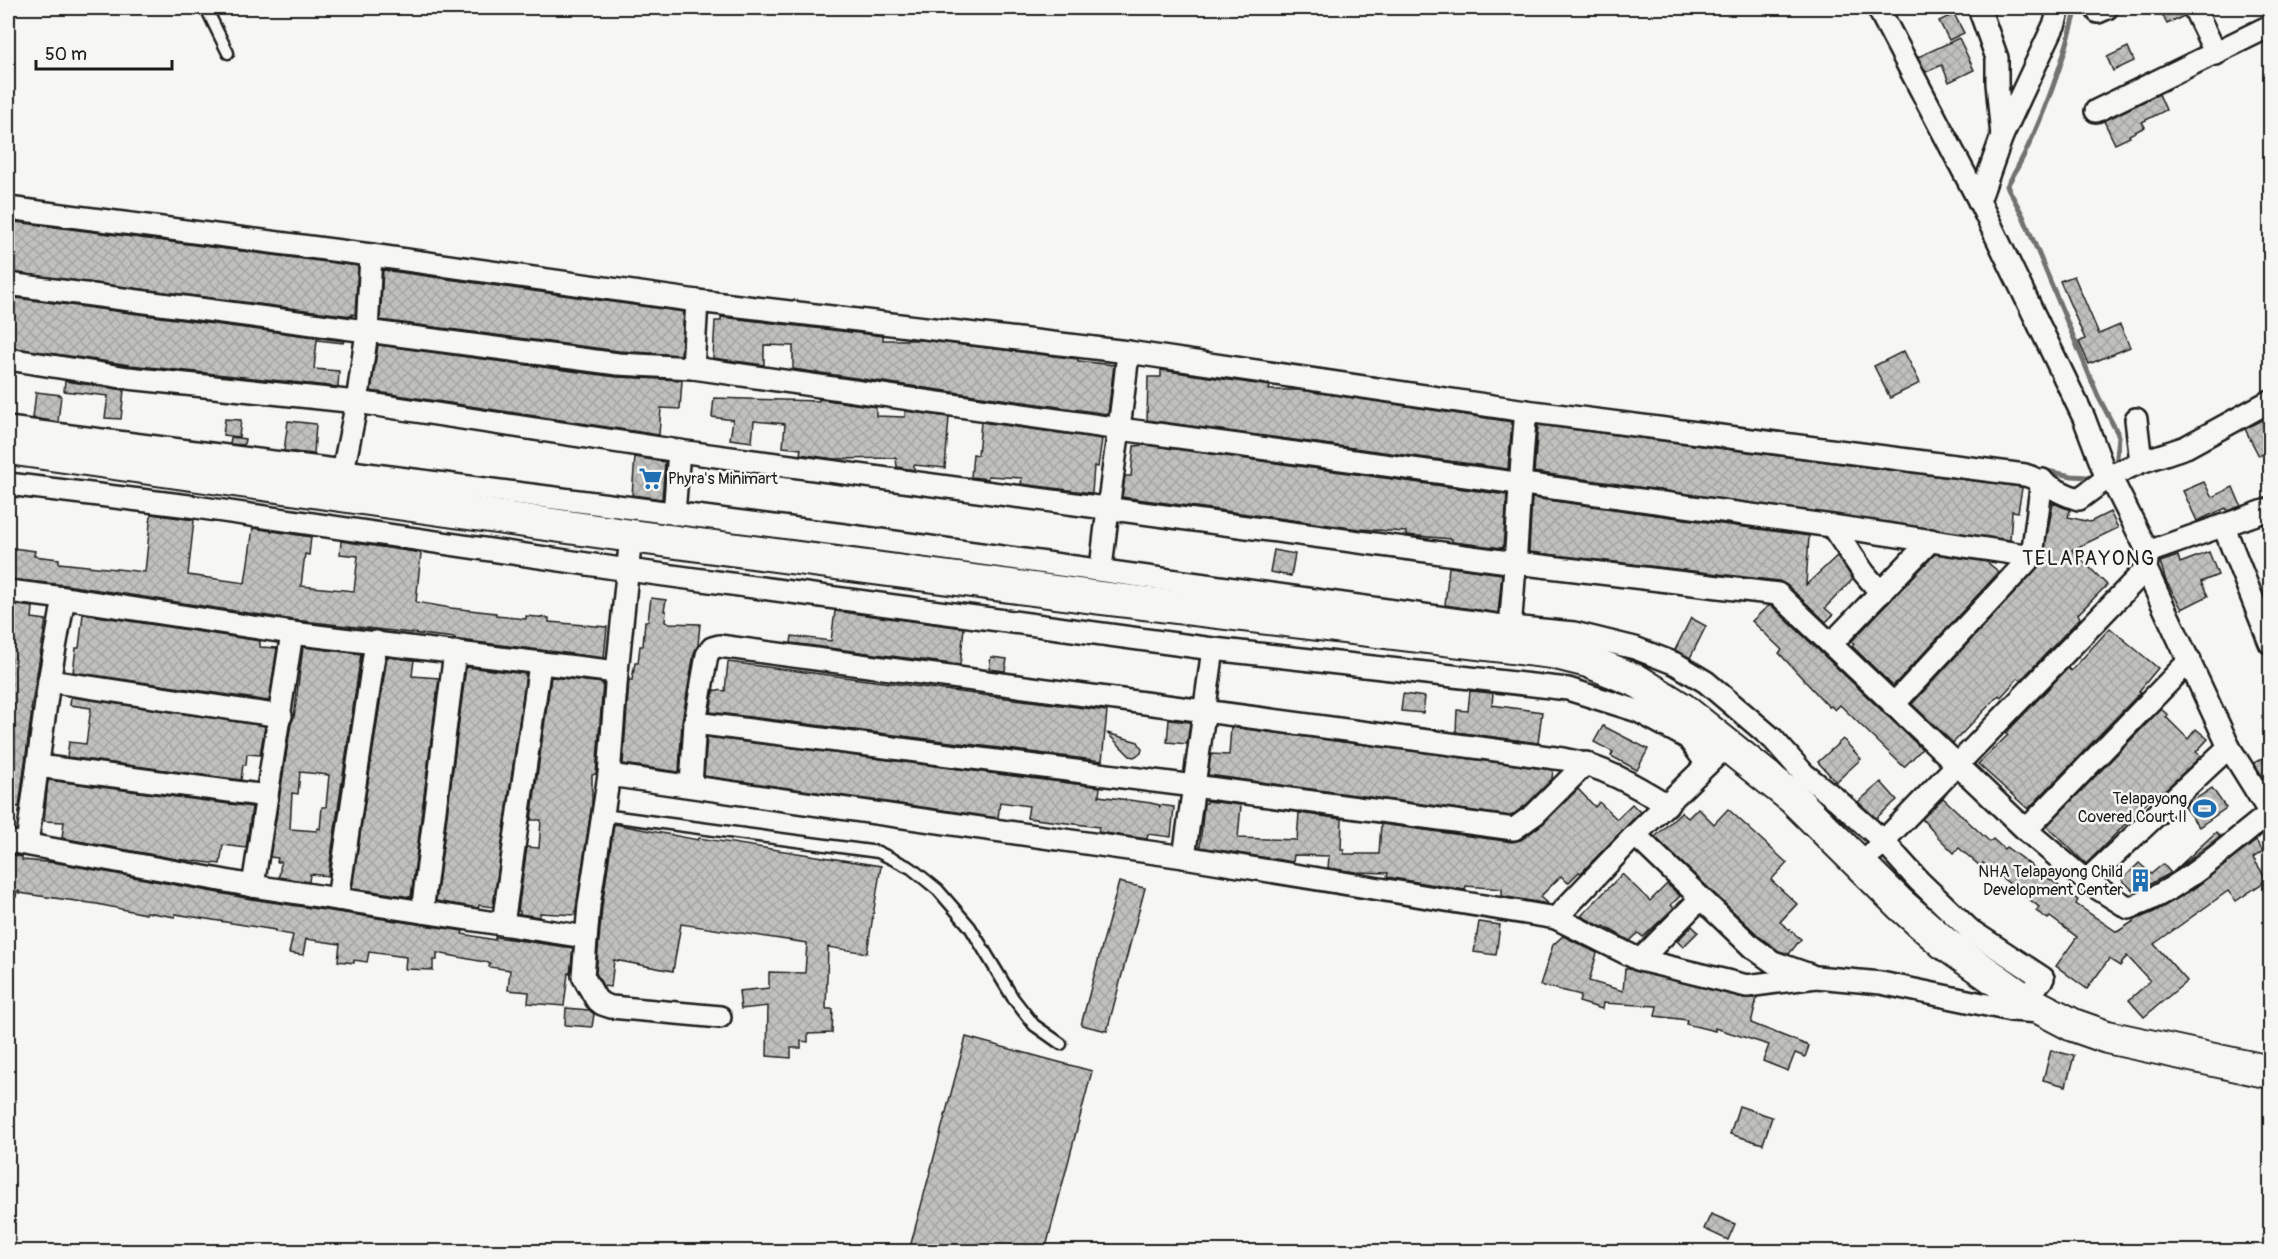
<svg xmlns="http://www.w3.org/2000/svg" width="2278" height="1259" viewBox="0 0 2278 1259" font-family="Pangolin,sans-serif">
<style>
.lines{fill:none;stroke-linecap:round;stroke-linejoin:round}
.stream{stroke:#727271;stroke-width:5}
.building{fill:url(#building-cross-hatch);stroke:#1c1c1c;stroke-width:1.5;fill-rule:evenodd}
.lane-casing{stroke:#1c1c1c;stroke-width:15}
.street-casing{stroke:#1c1c1c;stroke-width:26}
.secondary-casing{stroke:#1c1c1c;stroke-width:36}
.lane{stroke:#f6f6f2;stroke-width:10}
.street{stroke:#f6f6f2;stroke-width:21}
.secondary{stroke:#f6f6f2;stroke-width:32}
.labels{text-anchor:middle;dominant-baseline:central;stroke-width:5;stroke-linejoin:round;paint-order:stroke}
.poi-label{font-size:16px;fill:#1c1c1c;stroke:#f6f6f2;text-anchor:end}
.quarter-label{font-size:20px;letter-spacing:1.5px;fill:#1c1c1c;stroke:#f6f6f2}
</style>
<defs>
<pattern id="building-cross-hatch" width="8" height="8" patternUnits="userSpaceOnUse" patternTransform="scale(1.5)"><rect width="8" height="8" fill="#c0c0bd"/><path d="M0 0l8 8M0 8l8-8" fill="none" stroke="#a4a4a2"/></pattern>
</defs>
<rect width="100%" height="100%" fill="#f6f6f2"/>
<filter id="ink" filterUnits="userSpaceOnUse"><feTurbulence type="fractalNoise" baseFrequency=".0167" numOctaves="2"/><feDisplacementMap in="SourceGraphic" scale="12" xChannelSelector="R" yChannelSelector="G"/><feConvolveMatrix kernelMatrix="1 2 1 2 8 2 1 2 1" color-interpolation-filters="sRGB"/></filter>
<g filter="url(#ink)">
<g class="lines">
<g class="stream">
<path d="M2077 8C2061 69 2040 131 2007 186L2023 216 2098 396 2119 436 2117 457"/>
<path d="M2042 470 2072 476 2088 477"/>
</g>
</g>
<g class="building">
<path d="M2159 8H2181L2184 16 2167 24Z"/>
<path d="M1954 14 1964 33 1949 40 1939 21Z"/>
<path d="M1959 38 1974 70 1949 82 1942 65 1926 72 1918 57Z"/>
<path d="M2128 47 2134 61 2113 71 2107 57Z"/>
<path d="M2159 94 2166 110 2142 122 2145 127 2129 135 2130 137 2115 144 2104 121Z"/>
<path d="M8 221 358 266 355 315 352 314V316L8 272Z"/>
<path d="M383 270 684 312 681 355 619 351 380 320Z"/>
<path d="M2074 276 2099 334 2120 325 2130 347 2089 364 2079 342 2085 339 2060 281Z"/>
<path d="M8 297 344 341 343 343 317 340 314 369 339 371 338 387 130 365 8 347Z"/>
<path d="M721 317 883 336V340H922L1078 359V361L1114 365 1108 414 793 369V346L764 345V365L713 358 715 321H721Z"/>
<path d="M378 345 616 377 682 380 680 409 661 408 659 435 371 391Z"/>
<path d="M1904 351 1920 383 1890 398 1874 366Z"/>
<path d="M1161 370 1270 386 1269 390H1300L1512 422 1508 469 1147 420 1148 377H1161Z"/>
<path d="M65 381 124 390 121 419 105 418 108 396 64 391Z"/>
<path d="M36 392 61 395 58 422 33 418Z"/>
<path d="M714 398 819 401V399L876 407V416L905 417V411L949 417 945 468 914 465V470L897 467 896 458 834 459 800 454 801 449 783 447 785 424 754 421 752 442 730 439 733 420 712 417Z"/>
<path d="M225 419 241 420 239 437 223 435Z"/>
<path d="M2261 420 2271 438V450L2259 456 2245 429Z"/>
<path d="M288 421 316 424 314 454 284 451Z"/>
<path d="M981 422 1102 439 1098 467 1094 466 1092 493 1021 484 1022 478 988 476V479L971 477 973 454 978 455Z"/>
<path d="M1538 425 2022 487V488L2018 512 2012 511 2010 540 1534 472Z"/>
<path d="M231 437 245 439 244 445 230 444Z"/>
<path d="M1146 445 1507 495 1503 548 1452 542V539L1406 535V532L1359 529 1122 497 1125 476H1131L1134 446Z"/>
<path d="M635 457 665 462 662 499 632 495Z"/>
<path d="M2204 482 2212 497 2233 487 2241 506 2227 511 2226 508 2197 521 2183 491Z"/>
<path d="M1532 498 1809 536 1806 585 1837 556 1853 579 1825 608 1833 615 1826 622 1787 585 1779 581 1529 552Z"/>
<path d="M2053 503 2070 510 2068 517 2090 522 2110 512 2118 528 2072 550 2107 585 2078 614 2080 618 2021 680 2018 678 2001 697 1999 695 1953 743 1912 704 2042 563Z"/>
<path d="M151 514 194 520 188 575 245 583 253 528 311 537 309 555 305 554 301 586 354 591 358 556 340 554 341 541 421 553 416 602 451 608 496 613V616L526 619V616L549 618V622L607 627 604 658 460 640H454L455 638 294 620 66 585 8 579V551H12L13 548 35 551 34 556 59 559V563L145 572Z"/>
<path d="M1274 550 1295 554 1291 576 1270 572Z"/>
<path d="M2209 552 2218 575 2201 582 2208 596 2182 609 2166 581 2160 562 2178 556 2180 563Z"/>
<path d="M1935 554 1987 562 1999 572 1893 686 1852 646 1854 644 1852 641Z"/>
<path d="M1449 567 1502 574 1498 613 1445 605Z"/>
<path d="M651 598 666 600 664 611H666L665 622 668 623 700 624 698 645 694 653 682 721 679 772 623 764 629 680H632L635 663H638L640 646H643L645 621H648Z"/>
<path d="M8 604 33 607 32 618 46 620 31 710H32L19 807 8 805Z"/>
<path d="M1768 606H1772L1922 749 1904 767 1840 705 1835 710 1831 706 1829 707 1779 653 1782 650 1752 621Z"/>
<path d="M835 611 964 628 960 665 791 643 792 636 831 641Z"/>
<path d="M83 614 260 641V647L277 648 269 701 73 672 76 648H79Z"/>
<path d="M1691 618 1706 626 1690 658 1675 650Z"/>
<path d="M2110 628 2158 668 2139 691 2141 692 2028 809 1978 764 2008 735 2006 733 2068 668 2071 671Z"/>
<path d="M303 647 361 654 328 876 310 874 309 882 279 877 281 862H277L278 858 270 857 291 724 294 717ZM300 772 329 775 326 807H322L320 829 317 828V831L290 829 292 793 298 794Z"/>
<path d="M387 657 414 660 412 676 439 678 411 897 352 888Z"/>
<path d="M991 657 1007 659 1005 671 989 669Z"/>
<path d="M728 662 1107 711 1102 761 710 712 714 690 725 691Z"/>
<path d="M466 667 526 674 493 907 479 905 478 908 436 901Z"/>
<path d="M551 677 603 683 596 774 592 775V803L575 915 540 913V917L520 914V911H518L527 847 539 848 541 820H531Z"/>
<path d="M1470 691 1493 693 1492 705 1542 712 1538 743 1456 732 1457 710 1468 711Z"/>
<path d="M1403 694 1425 697 1423 713 1401 711Z"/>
<path d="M71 697 265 726 260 755 247 754 246 765H243L241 780 67 757 69 742 86 744 91 708 70 705Z"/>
<path d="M2161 709 2168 715 2166 717 2188 739 2196 729 2208 739 2196 752 2201 756 2154 800 2151 798 2086 864 2047 826Z"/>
<path d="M1169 720 1190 722 1187 744 1167 742Z"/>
<path d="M1603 726 1648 749 1637 770 1611 756 1613 752 1594 742Z"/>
<path d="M1231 727 1553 770 1552 779 1527 804 1511 816 1208 775 1211 754 1229 755Z"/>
<path d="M1107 733 1138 742 1142 749 1141 753 1134 757 1130 756Z"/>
<path d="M707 737 1100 787 1099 796 1151 803 1159 805 1160 808V805L1174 807 1171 837 1148 834 1147 839 1098 832 1099 827 1027 818 1029 806 1000 802 998 818 704 776Z"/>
<path d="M1843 739 1861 759 1836 782 1818 762Z"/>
<path d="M2271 753V790L2254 763Z"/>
<path d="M48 780 252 807 246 848 223 845 220 864 176 859 62 838 64 822 44 821Z"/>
<path d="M1881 782 1897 800 1876 818 1858 802Z"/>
<path d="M2212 788 2226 808 2199 827 2184 807Z"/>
<path d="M1578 789 1595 807 1599 802 1617 819 1632 804 1640 812 1581 873 1579 872 1568 883 1561 876 1540 897 1548 904 1502 896V889L1466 886 1465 890 1387 877 1388 873 1356 872 1328 868 1329 856 1294 855 1293 862 1200 847 1204 803H1207V801L1241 805 1238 838 1297 840 1299 813 1342 819 1341 850H1344V854H1379L1381 824 1512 842 1521 840 1544 823Z"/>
<path d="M1943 798 1990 842 1993 839 2004 849 2006 847 2078 900 2076 904 2117 932 2137 919 2154 912 2192 890 2256 841 2263 851 2253 858 2267 880 2236 901 2228 891 2154 944 2187 981 2144 1017 2129 1000 2150 981 2127 956 2120 966 2109 959 2087 989 2056 966 2077 937 2050 917 2048 919 2036 911 2039 907 1983 863 1980 866 1959 848 1954 853 1938 837 1922 819Z"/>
<path d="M1698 808 1714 824 1728 809 1787 863 1771 880 1797 904 1780 922 1801 939 1789 954 1779 951 1760 937 1655 837 1681 812 1688 818Z"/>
<path d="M614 824 698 840 699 838 881 866 867 953 828 947 826 1009H833L832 1033 808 1034V1042L801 1041V1048H791V1058L767 1056 768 1006 741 1009 739 991 769 988V972L805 973 807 943 681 924 673 971 614 960 611 987 603 986 596 973 602 907Z"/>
<path d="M2216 832 2220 836 2173 872Z"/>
<path d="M8 854 22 857V860L58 863 251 899 463 931 462 934 495 940V937L573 948 570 974 568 973 564 1006 528 1003 529 992 508 990 510 970 489 967 490 963 437 953V960H433V970L405 969 406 957 369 952 367 962 354 960V963L338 961 340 944 306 939 303 955 289 953 293 935 275 932V930L175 914V917L146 912V914L97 904 19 893V891H17L16 897H8Z"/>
<path d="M2139 863 2151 874 2163 864 2171 873 2135 892 2122 880Z"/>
<path d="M1622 874 1650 901 1667 884 1680 896 1671 905 1674 908 1643 937 1638 933 1630 941 1604 926V928L1581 916Z"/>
<path d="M1119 882 1145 888 1107 1031 1081 1025Z"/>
<path d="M1479 922 1500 925 1496 955 1474 952Z"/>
<path d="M1692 926 1698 932 1683 947 1677 941Z"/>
<path d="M1563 936 1597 953 1589 981 1623 991 1625 969H1630L1744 998H1757L1751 1023 1809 1046 1805 1057 1795 1053 1788 1071 1763 1061 1769 1045 1715 1028V1031L1686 1024 1687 1020 1655 1016 1657 1006 1603 1003 1602 1009 1579 1002 1581 995 1540 985 1553 945Z"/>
<path d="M566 1008 589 1010 594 1014 592 1027 565 1025Z"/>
<path d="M966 1037 1092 1071 1045 1251H909Z"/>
<path d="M2051 1050 2074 1056 2066 1086 2043 1080Z"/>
<path d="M1739 1106 1772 1117 1763 1144 1730 1134Z"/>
<path d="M1711 1214 1735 1224 1728 1240 1704 1229Z"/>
</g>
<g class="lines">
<defs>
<g id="lane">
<path d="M206 8 228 53"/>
<path d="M603 815 878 852 911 868 938 890 970 927 1013 998 1034 1025 1061 1044"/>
</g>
<g id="street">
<path d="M1878 8 1979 201"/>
<path d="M1979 8 1997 58V83L2002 136 1979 201 2084 418 2104 471 2110 476 2148 552 2146 569 2229 747 2270 813"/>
<path d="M2194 8 2216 54"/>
<path d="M2098 12 2107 8"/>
<path d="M2096 111 2270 26"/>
<path d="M2002 136 2055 23 2059 8"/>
<path d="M8 208 371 255 697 301 1128 352 1526 411 2025 475C2046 481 2058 494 2079 499L2110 476 2141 462 2186 447 2270 401"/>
<path d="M8 284 618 364 693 368 1120 429 1832 526 2032 556"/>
<path d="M8 359 128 378 357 402 679 451 1516 563 1778 594 2026 830 2086 881 2129 908C2181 891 2227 846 2270 813"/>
<path d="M693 368 697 301"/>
<path d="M2136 419 2141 462"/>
<path d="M8 428 844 535 1510 627 1574 633 1635 648 1676 664 1706 682 1773 739 1804 774 1836 799 1882 840 1919 881 1970 930 2043 978 2025 1000"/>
<path d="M343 471 357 402 367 332 371 255"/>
<path d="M8 484 189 506 628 570 1213 649 1568 689 1638 711 1688 738 1707 764"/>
<path d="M674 514 679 451"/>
<path d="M1832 526 1864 573 1881 593"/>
<path d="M2224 527 2270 643"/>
<path d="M631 536 617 672 609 775 589 905 583 976 596 999 602 1004 611 1007 720 1017"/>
<path d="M2148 552 2270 509"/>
<path d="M1101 570C1108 497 1121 425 1128 352"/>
<path d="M8 591 64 598 292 633 617 672"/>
<path d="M1510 627C1517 555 1519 483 1526 411"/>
<path d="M1832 643 1931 540"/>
<path d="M49 681 281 716"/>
<path d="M1893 705 2032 556 2042 480"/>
<path d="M695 723 1194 786 1514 829 1535 814 1586 763"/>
<path d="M38 766 267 796"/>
<path d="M609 775 1184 857 1556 918 1640 960 1747 986 1816 977 1881 983 2011 1010 2040 1012"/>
<path d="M691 785 695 723 707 655 712 648 719 646 1563 759C1600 765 1635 785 1667 805"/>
<path d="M2026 830 2190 660"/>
<path d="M1635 835 1752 947 1773 962 1810 975"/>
<path d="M8 841 253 886 586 937"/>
<path d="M27 844 49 681 64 598"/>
<path d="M1874 851 2146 569"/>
<path d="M1184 857 1213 649"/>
<path d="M2086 881 2229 747"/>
<path d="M253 886 292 633"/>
<path d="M338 899 376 642"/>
<path d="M422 912 455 652"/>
<path d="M1556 918 1635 835 1718 754"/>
<path d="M503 924 540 664"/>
<path d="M1640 960 1700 899"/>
</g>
<path id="secondary" d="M8 448 646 538 1101 598 1552 652 1588 661 1639 682 1682 709 1793 798 1900 904 1944 943 2025 1000 2073 1025 2107 1037 2270 1072"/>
</defs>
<use href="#lane" class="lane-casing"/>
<use href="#street" class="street-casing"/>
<use href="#secondary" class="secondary-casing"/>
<use href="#lane" class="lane"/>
<use href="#street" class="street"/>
<use href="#secondary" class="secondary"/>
</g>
</g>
<defs>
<symbol id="supermarket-bare" viewBox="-9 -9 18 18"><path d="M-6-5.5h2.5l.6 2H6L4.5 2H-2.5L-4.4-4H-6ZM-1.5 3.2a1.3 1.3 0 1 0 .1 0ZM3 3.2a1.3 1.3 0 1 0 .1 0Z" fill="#1f6fb2" stroke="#f6f6f2" stroke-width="2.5" paint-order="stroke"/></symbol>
<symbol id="stadium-bare" viewBox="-9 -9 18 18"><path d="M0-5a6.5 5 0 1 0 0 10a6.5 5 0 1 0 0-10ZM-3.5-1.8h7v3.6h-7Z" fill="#1f6fb2" stroke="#f6f6f2" stroke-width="2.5" paint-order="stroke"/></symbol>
<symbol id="building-bare" viewBox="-9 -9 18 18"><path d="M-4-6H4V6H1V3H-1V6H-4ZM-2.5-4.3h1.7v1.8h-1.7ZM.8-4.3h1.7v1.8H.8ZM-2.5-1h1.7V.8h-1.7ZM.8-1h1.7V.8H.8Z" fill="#1f6fb2" stroke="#f6f6f2" stroke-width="2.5" paint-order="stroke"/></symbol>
</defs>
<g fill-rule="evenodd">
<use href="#supermarket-bare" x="634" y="462" width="33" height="33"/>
<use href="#stadium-bare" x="2188" y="792" width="33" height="33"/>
<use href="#building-bare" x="2124" y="864" width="33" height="33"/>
</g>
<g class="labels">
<g class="poi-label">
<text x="668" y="479" text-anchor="start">Phyra's Minimart</text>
<text x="2187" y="799">Telapayong<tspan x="2187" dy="18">Covered Court II</tspan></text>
<text x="2123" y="872">NHA Telapayong Child<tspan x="2123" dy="18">Development Center</tspan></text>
</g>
<g class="quarter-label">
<text x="2089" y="558">TELAPAYONG</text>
</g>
</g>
<rect width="2278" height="1259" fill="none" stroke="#f6f6f2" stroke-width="30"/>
<rect x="15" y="15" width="2248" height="1229" fill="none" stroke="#1c1c1c" stroke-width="2" filter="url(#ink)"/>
<path d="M36 60v9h136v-9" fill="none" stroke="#1c1c1c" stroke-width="3"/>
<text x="45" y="60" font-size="18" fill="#1c1c1c" stroke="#f6f6f2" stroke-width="4.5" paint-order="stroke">50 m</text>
</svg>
